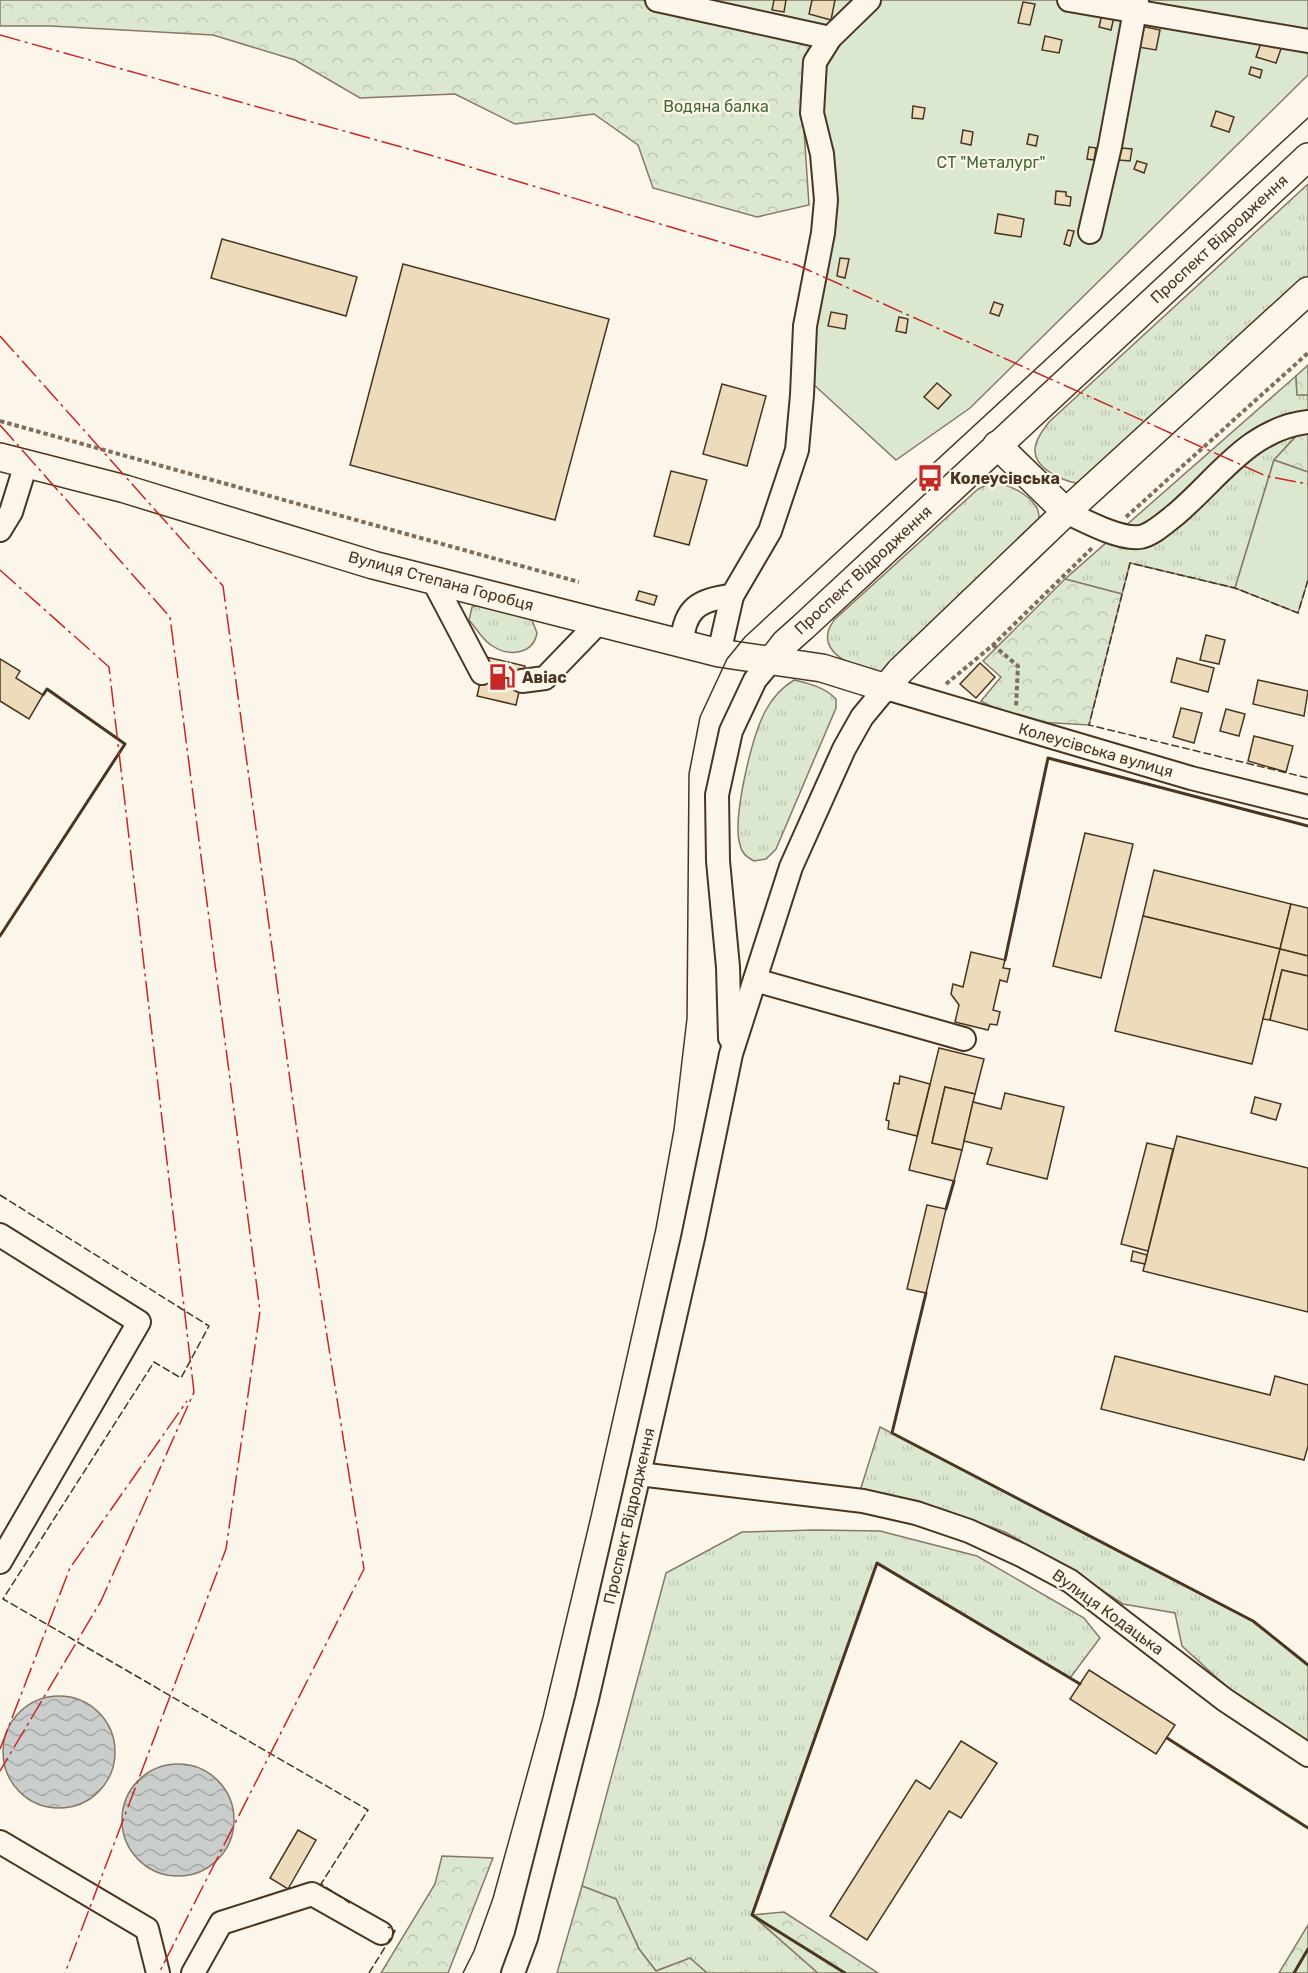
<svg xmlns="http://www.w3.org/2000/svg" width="1308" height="1973" viewBox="0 0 1308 1973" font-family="Rubik,sans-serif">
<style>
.grass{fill:url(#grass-tufts);stroke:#887966;stroke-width:1.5}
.forest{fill:url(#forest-crowns);stroke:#887966;stroke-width:1.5}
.garden{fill:#dce7d0;stroke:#887966;stroke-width:1.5}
.water{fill:url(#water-waves);stroke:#887966;stroke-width:1.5}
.building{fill:#ecdcbc;stroke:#4a3520;stroke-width:1.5}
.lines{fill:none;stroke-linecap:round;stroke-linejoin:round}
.minor-tunnel{stroke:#d8cfc1;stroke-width:22;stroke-dasharray:22 11;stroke-linecap:butt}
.minor-casing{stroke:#4a3520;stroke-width:26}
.major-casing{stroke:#4a3520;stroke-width:30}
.path{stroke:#7f6f5c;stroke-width:4;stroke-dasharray:4.5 3;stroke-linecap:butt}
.minor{stroke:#fbf6e9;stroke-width:22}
.major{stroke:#fbf6e9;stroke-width:27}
.tram{stroke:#4a3520;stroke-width:1.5}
.fence{stroke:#4a3520;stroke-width:1.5;stroke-dasharray:8 3;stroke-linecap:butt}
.wall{stroke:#4a3520;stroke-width:3}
.power{stroke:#c62828;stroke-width:1.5;stroke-dasharray:21 4.5 3 4.5;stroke-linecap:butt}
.labels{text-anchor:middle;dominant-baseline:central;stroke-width:4.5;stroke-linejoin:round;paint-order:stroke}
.park-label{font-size:16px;fill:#436837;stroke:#fbf6e9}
.street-label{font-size:16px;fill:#4a3520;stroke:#fbf6e9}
.poi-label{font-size:16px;font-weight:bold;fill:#4a3520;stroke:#fbf6e9;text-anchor:start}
</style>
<defs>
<pattern id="grass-tufts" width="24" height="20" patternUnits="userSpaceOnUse" patternTransform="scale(1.5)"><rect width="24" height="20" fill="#dce7d0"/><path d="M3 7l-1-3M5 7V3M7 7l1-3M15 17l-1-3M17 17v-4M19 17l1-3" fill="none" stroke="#bec7b2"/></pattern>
<pattern id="forest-crowns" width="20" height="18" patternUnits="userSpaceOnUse" patternTransform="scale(1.5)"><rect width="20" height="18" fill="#dce7d0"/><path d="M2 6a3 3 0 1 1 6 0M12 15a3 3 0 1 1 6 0" fill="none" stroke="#bec7b2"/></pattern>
<pattern id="water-waves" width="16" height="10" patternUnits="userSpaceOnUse" patternTransform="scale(1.5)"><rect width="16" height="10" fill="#c9cecd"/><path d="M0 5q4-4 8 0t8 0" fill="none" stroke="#a5a8a6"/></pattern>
</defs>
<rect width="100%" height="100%" fill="#fbf6e9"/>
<g class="grass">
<path d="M1308 184V280L1086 484C1068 484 1033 470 1035 448 1036 438 1044 429 1049 422Z"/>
<path d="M1296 376 1297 394 1308 395V430L1300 432 1274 460 1235 588 1130 563 1122 594 1065 579Z"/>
<path d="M992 482C1008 484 1028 493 1037 508 1039 512 1039 518 1040 523L885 671 875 674C859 667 823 657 828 633 828 629 832 624 834 620L978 489Z"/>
<path d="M480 604 525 616 532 620 537 633C533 655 508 657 491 645 483 640 476 628 469 620L472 607Z"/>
<path d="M794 680C810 684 824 687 836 699V708L776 849 766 859 754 861C747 857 742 854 740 845 732 818 752 735 766 710 773 697 781 688 794 680Z"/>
<path d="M880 1427 1253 1621 1308 1665V1742L1238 1697 1182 1646 1175 1613 1123 1604 1073 1571 1005 1532 919 1501 860 1491Z"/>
<path d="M815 1530 880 1531 977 1556 1084 1618 1100 1638 1070 1678 877 1564 752 1915 818 1973H707L690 1958 656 1971 639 1949 616 1899 582 1886 666 1573 742 1532Z"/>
</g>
<g class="forest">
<path d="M0 0H642L817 37 801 85 809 205 757 217 653 188 638 145 594 114 515 124 455 94 360 98 295 60 213 35 51 26H0Z"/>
<path d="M1308 365V395H1297L1296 376Z"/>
<path d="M1308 430V472L1274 460 1300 432Z"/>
<path d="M1065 579 1122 594 1089 725 1020 721 981 701 1001 677 983 661Z"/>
<path d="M442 1856 493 1858 448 1973H381L435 1884Z"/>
<path d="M582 1886 616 1899 639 1949 656 1971 690 1958 707 1973H557Z"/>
<path d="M784 1912 878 1973H818L752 1915Z"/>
<path d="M1308 1925V1973H1279Z"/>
</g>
<g class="garden">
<path d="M667 0H1308V75L970 408 896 460 813 384 820 118 823 61 832 36Z"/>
<path d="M1274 460 1308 472V580L1298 613 1235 588Z"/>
</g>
<g class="water">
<circle cx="59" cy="1752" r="56"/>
<circle cx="178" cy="1820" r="56"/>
</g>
<g class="building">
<path d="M774 0H786L784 12 772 10Z"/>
<path d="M812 0H835L831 20 809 14Z"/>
<path d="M1023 2 1035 4 1030 25 1018 23Z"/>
<path d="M1102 14 1114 17 1111 30 1099 27Z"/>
<path d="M1136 25 1160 30 1156 50 1132 46Z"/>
<path d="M1045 36 1062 40 1059 53 1042 50Z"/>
<path d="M1262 40 1282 46 1276 63 1256 57Z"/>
<path d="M1251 67 1262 70 1260 78 1249 74Z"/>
<path d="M913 106 925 108 923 119 912 118Z"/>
<path d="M1216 111 1234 117 1229 132 1211 126Z"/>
<path d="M963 130 973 132 971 145 961 143Z"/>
<path d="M1029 134 1038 136 1036 146 1027 144Z"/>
<path d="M1089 147 1096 148 1094 160 1087 159Z"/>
<path d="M1122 148 1132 149 1130 161 1119 160Z"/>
<path d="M1137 161 1147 164 1144 173 1134 169Z"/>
<path d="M1056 191 1066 192V196L1071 197 1070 206 1055 204Z"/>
<path d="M998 214 1024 219 1021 237 995 233Z"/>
<path d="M1068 230 1074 231 1070 246 1064 244Z"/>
<path d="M222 239 357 277 346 316 211 278Z"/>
<path d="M840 258 849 259 845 278 837 276Z"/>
<path d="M403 264 609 319 555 520 350 465Z"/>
<path d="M994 302 1003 305 999 316 990 313Z"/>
<path d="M831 312 847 315 845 329 828 326Z"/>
<path d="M899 317 908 319 906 333 896 331Z"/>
<path d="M937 383 951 395 938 409 924 397Z"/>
<path d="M722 384 766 396 747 466 703 454Z"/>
<path d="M671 471 707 480 689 545 654 536Z"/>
<path d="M639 591 657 596 654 605 636 600Z"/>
<path d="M1206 635 1225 640 1219 664 1200 660Z"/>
<path d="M486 657 525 666 516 705 477 696Z"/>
<path d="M1177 658 1214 668 1208 692 1171 682Z"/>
<path d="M0 659 20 671 16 678 43 695 29 719 0 701Z"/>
<path d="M980 663 995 677 976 698 960 684Z"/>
<path d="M1258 680 1308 691 1304 716 1253 704Z"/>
<path d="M1181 708 1202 713 1194 743 1173 737Z"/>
<path d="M1226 709 1245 714 1239 736 1220 731Z"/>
<path d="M1254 736 1293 746 1286 772 1248 761Z"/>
<path d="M1085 833 1133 844 1101 978 1053 966Z"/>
<path d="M1154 870 1291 904 1280 949 1143 916Z"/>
<path d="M1291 904 1308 908V956L1280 949Z"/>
<path d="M1143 916 1280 949 1252 1064 1115 1031Z"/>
<path d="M1280 949 1308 956V976L1282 970 1270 1020 1263 1019Z"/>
<path d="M971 952 1005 960 1003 968 1010 969 1007 982 1000 980 993 1010 1000 1012 997 1025 990 1024 988 1030 955 1022 959 1005 951 994 953 984 963 987Z"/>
<path d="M1282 970 1308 976V1030L1270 1020Z"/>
<path d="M939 1048 984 1059 975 1094 945 1087 932 1143 962 1150 954 1181 909 1170Z"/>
<path d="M900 1076 930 1084 917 1136 888 1129 889 1121 886 1120 894 1083 899 1084Z"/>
<path d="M945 1087 975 1094 962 1150 932 1143Z"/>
<path d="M1005 1093 1064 1107 1047 1179 987 1164 992 1148 964 1141 973 1102 1001 1109Z"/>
<path d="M1255 1097 1281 1104 1276 1120 1251 1113Z"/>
<path d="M1177 1136 1308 1168V1312L1143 1271Z"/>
<path d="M1147 1143 1173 1149 1148 1251 1121 1244Z"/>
<path d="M927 1205 946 1209 926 1293 907 1289Z"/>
<path d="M1133 1251 1147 1255 1145 1264 1131 1261Z"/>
<path d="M1115 1356 1270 1395 1275 1376 1308 1385V1446L1304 1460 1101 1409Z"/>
<path d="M1089 1670 1175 1725 1156 1754 1070 1699Z"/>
<path d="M961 1741 997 1763 961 1818 949 1811 867 1940 830 1916 916 1780 930 1789Z"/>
<path d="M298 1830 316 1840 288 1889 270 1878Z"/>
</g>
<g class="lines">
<path class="minor-tunnel" d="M482 673 522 681"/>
<defs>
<g id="minor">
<path d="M657 0 830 38"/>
<path d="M1069 0 1308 41"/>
<path d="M1090 232 1110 146 1137 0"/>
<path d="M1066 512C1085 521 1120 540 1140 537 1152 535 1166 522 1175 515 1218 479 1248 429 1308 422"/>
<path d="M0 530 11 512 26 464"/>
<path d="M433 580 482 673"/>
<path d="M682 643C684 609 699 599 732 596L770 531 797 450 802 395 805 326 823 233 826 200 822 154 812 113 815 62 830 38 869 0"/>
<path d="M719 653 732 596"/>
<path d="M522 681 545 678 599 622"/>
<path d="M755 980 964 1039"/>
<path d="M730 1038 728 967 718 861 717 795 731 731 755 680 771 661"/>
<path d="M0 1235 139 1322 0 1562"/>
<path d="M639 1474 863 1501 916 1513 969 1531 1021 1555 1070 1581 1225 1700 1308 1755"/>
<path d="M0 1842 147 1929 158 1973"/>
<path d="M193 1973 221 1923 312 1894 381 1933"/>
<path d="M513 1973 526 1938 587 1699 639 1474 693 1238 731 1054 791 867 844 749 862 717 886 688 1191 778 1308 807"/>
</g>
<g id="major">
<path d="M997 445 1066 512"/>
<path d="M0 457 125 489 373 565 719 653 822 668 886 688 900 671 1066 512 1308 291"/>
<path d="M771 661 785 643 803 627 1308 157"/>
</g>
</defs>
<use href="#minor" class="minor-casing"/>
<use href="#major" class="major-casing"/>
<g class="path">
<path d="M0 421 579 582"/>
<path d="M1126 517 1308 353"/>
<path d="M993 645 1018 666 1016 707"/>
<path d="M946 684 993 645 1094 546"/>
</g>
<use href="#minor" class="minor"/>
<use href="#major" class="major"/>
<path class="tram" d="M463 1973 474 1951 493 1898 543 1717 591 1516 656 1228 674 1129 687 1018 689 774 700 717 727 659 745 637 1308 118"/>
<g class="fence">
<path d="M1308 580 1298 613 1235 588 1130 563 1089 725 1308 778"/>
<path d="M0 1195 209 1326 181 1378 154 1362 3 1599 368 1810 321 1884 350 1903"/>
<path d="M369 1973 395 1931 388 1927"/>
</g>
<g class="wall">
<path d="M0 936 125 744 47 689 43 695"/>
<path d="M1005 960 1048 758 1308 826"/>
<path d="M946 1209 954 1181"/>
<path d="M926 1293 892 1433 1253 1621 1308 1665"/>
<path d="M1167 1738 1308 1828"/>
<path d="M845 1973 752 1915 877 1563 1080 1684"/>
<path d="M1294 1973 1308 1949"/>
</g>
<g class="power">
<path d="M0 35 430 155 797 265 1266 476 1308 484"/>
<path d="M0 336 223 586 311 1235 364 1569 159 1973"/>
<path d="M0 425 170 617 260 1311 226 1549 65 1973"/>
<path d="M0 570 109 667 194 1392 101 1601 0 1771"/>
<path d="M0 1749 70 1568 187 1401"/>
</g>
</g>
<defs>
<symbol id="bus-bare" viewBox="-9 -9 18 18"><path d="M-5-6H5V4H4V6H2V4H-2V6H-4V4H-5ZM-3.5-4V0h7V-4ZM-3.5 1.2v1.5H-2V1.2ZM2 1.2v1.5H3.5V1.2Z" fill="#c62828" stroke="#fbf6e9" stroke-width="2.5" paint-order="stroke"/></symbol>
<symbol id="fuel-bare" viewBox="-9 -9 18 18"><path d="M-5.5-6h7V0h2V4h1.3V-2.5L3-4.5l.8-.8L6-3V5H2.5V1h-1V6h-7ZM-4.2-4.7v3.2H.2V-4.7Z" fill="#c62828" stroke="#fbf6e9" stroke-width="2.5" paint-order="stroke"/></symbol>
</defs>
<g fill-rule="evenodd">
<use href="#bus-bare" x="911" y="459" width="38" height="38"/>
<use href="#fuel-bare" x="483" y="658" width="38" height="38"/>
</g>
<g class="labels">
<g class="park-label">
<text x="716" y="106">Водяна балка</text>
<text x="991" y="162">СТ "Металург"</text>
</g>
<g class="street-label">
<text transform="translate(1219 239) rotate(-43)">Проспект Відродження</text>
<text transform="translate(863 570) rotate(-43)">Проспект Відродження</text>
<text transform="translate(441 581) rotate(15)">Вулиця Степана Горобця</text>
<text transform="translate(1096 750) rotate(16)">Колеусівська вулиця</text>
<text transform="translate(629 1516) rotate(-77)">Проспект Відродження</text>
<text transform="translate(1108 1612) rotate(36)">Вулиця Кодацька</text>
</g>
<g class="poi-label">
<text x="950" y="478">Колеусівська</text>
<text x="522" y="677">Авіас</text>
</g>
</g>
</svg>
